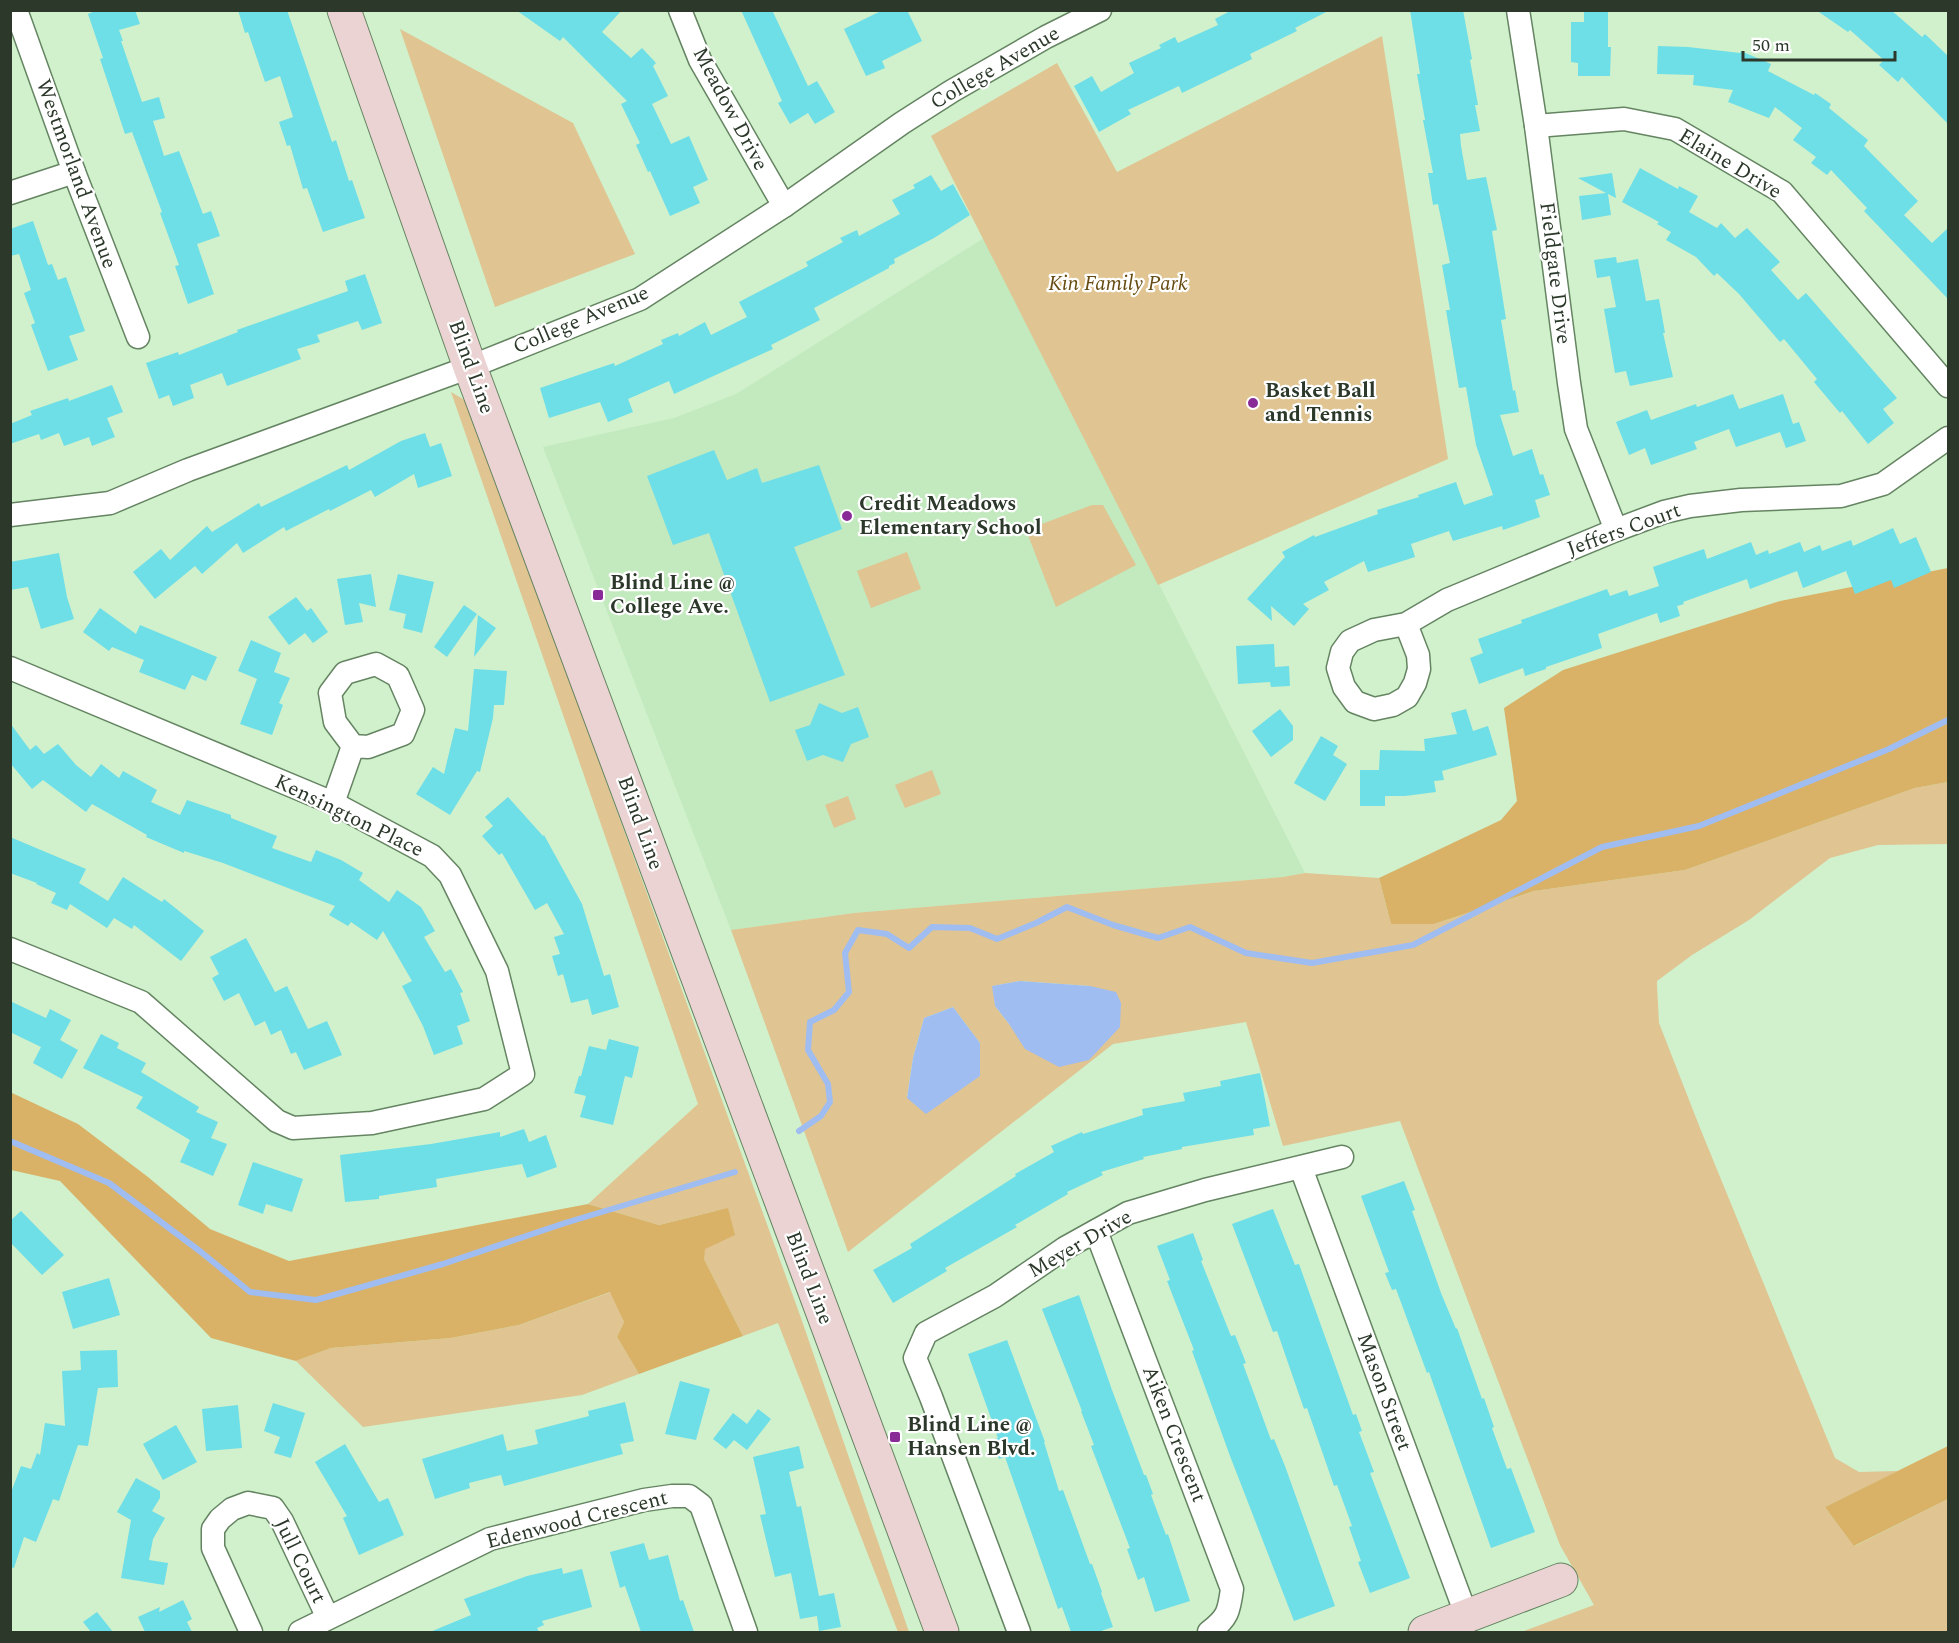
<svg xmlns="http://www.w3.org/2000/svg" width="1959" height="1643" viewBox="0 0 1959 1643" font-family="Spectral,serif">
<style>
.built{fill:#c3e9be}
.green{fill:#e0c491;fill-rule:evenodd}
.forest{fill:#d9b268}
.water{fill:#a0bdf2}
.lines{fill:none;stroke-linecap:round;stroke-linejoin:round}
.stream{stroke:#a0bdf2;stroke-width:6}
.building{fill:#6edee7}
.street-casing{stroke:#658462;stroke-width:25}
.secondary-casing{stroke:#658462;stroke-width:35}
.street{stroke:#fff;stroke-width:22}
.secondary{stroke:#ecd3d3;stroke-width:33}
.poi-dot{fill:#882b96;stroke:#fff;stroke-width:2}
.labels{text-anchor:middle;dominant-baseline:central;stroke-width:4.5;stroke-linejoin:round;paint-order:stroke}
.street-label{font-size:21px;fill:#2b382a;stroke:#fff}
.park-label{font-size:21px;font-style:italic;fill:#664c12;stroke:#fff}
.poi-label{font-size:21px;font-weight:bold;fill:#2b382a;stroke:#fff;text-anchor:start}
</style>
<rect width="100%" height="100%" fill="#d0f1cc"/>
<path class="built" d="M984 238 1305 873 1283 877 854 913 731 930 543 447 674 418 736 394Z"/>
<g class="green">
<path d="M400 29 573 123 635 254 495 307Z"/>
<path d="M1382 36 1448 459 1158 585 931 136 1057 63 1117 172Z"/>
<path d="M451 392 463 399 471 409 801 1318 909 1632H898L778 1323 743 1336 704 1259V1250L716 1211 659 1225 588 1204 698 1104Z"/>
<path d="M1092 505H1103L1136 565 1056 607 1026 530Z"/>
<path d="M907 552 921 589 871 608 857 571Z"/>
<path d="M932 770 941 794 905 808 895 785Z"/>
<path d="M1948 782V844L1878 845 1830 858 1749 920 1692 955 1657 981V985L1659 1023 1700 1128 1835 1458 1859 1472 1898 1471 1825 1507 1855 1546 1948 1499V1632H1521L1594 1605 1560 1545 1400 1121 1283 1146 1246 1022 1113 1044 848 1252 731 930 854 913 1283 877 1305 873 1379 878 1391 924H1434L1534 891 1685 870 1915 788ZM1020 981 1090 986 1009 1024 995 1006 993 986ZM953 1007 980 1043V1076L907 1097 913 1058 924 1018Z"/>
<path d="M848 796 856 819 834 828 825 805Z"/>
<path d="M611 1292 624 1322 617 1337 639 1374 582 1395 363 1427 296 1361 331 1348 451 1338 519 1325Z"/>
</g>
<g class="forest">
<path d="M1948 568V782L1915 788 1685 870 1534 891 1434 924H1391L1379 878 1501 820 1517 801 1504 708 1563 670 1780 601Z"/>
<path d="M10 1092 78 1124 148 1177 210 1229 289 1261 588 1204 659 1225 728 1208 735 1235 705 1249 704 1259 743 1336 639 1374 617 1337 624 1322 610 1292 519 1325 451 1338 331 1348 296 1361 211 1338 60 1181 11 1170Z"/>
<path d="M1948 1446V1499L1854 1546 1825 1507Z"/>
</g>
<g class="water">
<path d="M1020 981 1090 986 1116 992 1121 1003 1120 1027 1089 1060 1059 1067 1025 1049 1009 1024 995 1006 992 986Z"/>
<path d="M953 1007 980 1043V1076L926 1114 907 1098 913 1058 924 1018Z"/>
</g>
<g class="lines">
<g class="stream">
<path d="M799 1131 821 1116 830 1102 828 1084 808 1050 810 1022 834 1010 849 992 845 953 858 930 887 934 909 948 932 927 970 928 997 939 1036 923 1067 907 1113 925 1158 938 1190 927 1246 953 1312 963 1413 945 1602 847 1699 826 1889 749 1948 720"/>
<path d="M10 1141 109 1183 201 1252 250 1292 316 1300 443 1264 565 1223 735 1172"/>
</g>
</g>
<g class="building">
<path d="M97 10H135L140 24 119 30 123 41H121L142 102 159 97 165 118 153 121 164 156 179 151 203 214 211 211 220 236 197 244 214 294 188 304 175 266 179 265 160 213 162 212 132 132 125 134 100 59 103 58 88 14Z"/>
<path d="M238 10H287L332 142 336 140 349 181 352 180 365 218 323 232 307 188 303 189 290 145 287 146 279 122 293 117 280 76 265 82 248 32 245 33Z"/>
<path d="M516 10H622L602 32 631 58 642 48 656 63 653 66 668 96 652 104 671 144 689 136 708 180 693 187 700 203 670 216 650 171 648 172 636 145 640 143 621 104 627 101 563 37 560 41Z"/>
<path d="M741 10H772L808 86 817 81 835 112 815 124 808 113 790 124 778 103 782 101Z"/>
<path d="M883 10H907L922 41 882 61 885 68 866 76 844 29Z"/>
<path d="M1232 10H1330L1295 28 1297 31 1250 54 1252 59 1182 93 1179 86 1128 110 1131 114 1099 132 1074 86 1092 76 1101 92 1134 73 1129 63 1161 48 1159 45 1175 37 1178 43 1218 25 1215 19Z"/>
<path d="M1410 10H1463L1472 59 1470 60 1478 105H1475L1480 131 1460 134 1461 146 1467 180 1486 177 1497 230 1492 231 1506 319 1501 320 1513 391 1515 390 1519 412 1500 415 1513 456 1532 449 1540 475 1543 474 1550 495 1535 500 1540 517 1503 530 1502 526 1453 541 1449 531 1411 544 1415 557 1368 572 1364 561 1324 582 1329 590 1303 604 1309 609 1294 626 1271 606 1272 621 1247 599 1285 557 1282 552 1314 535 1315 537 1378 514 1377 510 1419 497 1418 495 1456 482 1464 505 1493 495 1476 445 1466 387 1459 388 1446 310H1450L1442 265 1450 263 1438 204 1433 205 1428 173H1433L1423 120H1425L1417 74H1420Z"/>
<path d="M1584 10H1608V47H1611L1610 76H1578V63L1571 62V22H1584Z"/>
<path d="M1816 10H1891L1922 37 1925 34 1948 56V124L1902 77 1898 82 1879 65 1884 60 1850 30 1848 32Z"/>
<path d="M1658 46 1688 47 1740 53 1741 51 1771 64 1768 71 1814 95 1815 93 1831 104 1829 108 1868 140 1864 146 1918 201 1904 215 1932 243 1948 228V299L1864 211 1867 208 1831 170 1827 175 1811 163 1816 157 1793 140 1802 128 1775 107 1769 118 1728 102 1733 90 1693 85 1694 75 1657 74Z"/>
<path d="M1640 168 1678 189 1679 186 1698 196 1689 212 1717 228 1721 223 1735 238 1747 228 1780 262 1771 270 1798 300 1806 293 1897 398 1883 409 1894 423 1868 444 1842 411 1840 413 1814 382 1817 379 1784 339 1780 342 1739 294 1717 273 1714 276 1696 257 1666 240 1671 232 1657 224 1659 222 1622 202Z"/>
<path d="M1612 173 1616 198 1608 194 1611 215 1582 220 1579 196 1606 193 1578 178Z"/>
<path d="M931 175 941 191 953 184 970 215 934 238 894 259 895 263 889 266V268L814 308 820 320 771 345 773 349 674 394 669 381 628 399 633 412 608 422 600 402 549 418 540 388 614 363 615 366 663 344 661 340 678 333 679 336 705 322 711 335 747 317 739 302 808 266 806 262 843 242 840 238 857 230 859 236 900 214 892 200 915 188 913 185Z"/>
<path d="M33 221 48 265 52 264 58 280 66 277 85 331 69 336 78 360 48 371 31 325 35 323 24 293 31 290 19 254 10 256V229Z"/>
<path d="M1616 257 1617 263 1638 259 1646 301 1659 299 1665 333H1663L1673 377 1630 386 1626 371 1615 373 1604 309 1616 307 1610 276 1597 278 1594 260Z"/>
<path d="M365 274 382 323 362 330 358 321 317 335 320 342 297 349 301 359 227 386 222 373 190 385 194 398 173 406 169 395 159 399 146 363 178 352 179 355 238 332 237 330 348 291 345 281Z"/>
<path d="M112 385 123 412 107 418 115 437 92 446 89 437 64 446 59 433 41 440 39 434 10 444V424L32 415 30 411 68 398 69 401Z"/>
<path d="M1733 394 1739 409 1783 394 1793 424 1799 422 1806 441 1786 448 1780 432 1736 447 1729 429 1694 442 1697 449 1651 465 1645 448 1629 455 1616 422 1647 410 1651 420 1696 404 1697 407Z"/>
<path d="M425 433 430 447 441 443 452 476 418 488 414 474 375 497 371 490 330 511 329 509 286 531 284 527 243 553 237 543 202 574 195 566 155 599 133 572 161 549 170 560 207 526 212 532 259 503 261 507 347 465 349 470 401 441Z"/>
<path d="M714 450 727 480 757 468 762 483 819 465 842 529 794 547 845 675 770 702 709 533 673 545 647 476Z"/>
<path d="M1893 528 1900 544 1916 537 1931 572 1894 588 1891 580 1855 594 1846 571 1803 588 1797 571 1750 589 1747 579 1683 602 1684 604 1677 606 1680 616 1660 623 1657 613 1598 634 1602 648 1546 667V669L1525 676 1523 668 1479 684 1470 658 1483 653 1478 639 1522 623 1521 620 1607 589 1610 596 1627 590 1629 596 1659 586 1653 567 1704 549 1707 559 1751 542 1756 555 1768 550 1769 554 1800 542 1804 552 1820 545 1822 551 1851 540 1853 546Z"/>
<path d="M59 553 67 597 74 619 41 629 28 587 10 590V562Z"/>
<path d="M371 574 376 607 359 603 363 622 345 625 337 579Z"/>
<path d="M398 574 434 582 422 633 403 628 406 614 389 610Z"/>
<path d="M296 597 307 611 311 608 328 632 313 643 305 633 289 645 268 617Z"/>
<path d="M464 605 477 614 447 657 434 647Z"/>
<path d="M100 608 136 634 140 625 217 657 206 681 192 675 185 690 139 672 144 660 112 647 109 651 83 632Z"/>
<path d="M478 615 496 628 474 657Z"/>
<path d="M251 640 281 653 274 672 290 678 279 703 283 705 272 735 240 724 257 679 238 671Z"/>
<path d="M1274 644 1275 667 1289 666 1290 686 1271 687 1270 682 1238 684 1236 646Z"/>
<path d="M474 669 507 671 504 705H494L493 718 480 772 477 771 450 815 416 794 433 767 444 774 455 728 468 731Z"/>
<path d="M819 703 842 713 858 707 869 737 851 744 843 762 823 755 807 761 795 730 810 725Z"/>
<path d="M1280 709 1293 726V740L1271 757 1252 731Z"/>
<path d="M1466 709 1473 731 1488 726 1497 755 1442 771 1444 780 1434 781 1436 792 1405 796H1385V806H1360V770H1379L1380 750 1425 751 1424 739 1457 734 1451 713Z"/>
<path d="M10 723 30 750 36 745 44 754 58 744 76 765 91 777 101 764 119 778 123 771 157 790 151 802 180 815 187 800 231 815V818L277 836 272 848 311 862 316 850 341 860 363 873 359 880 389 902 397 890 421 907 435 931 424 937 445 972 451 969 463 992 460 993 470 1021 457 1026 463 1044 434 1055 423 1026 402 986 412 981 383 931 377 940 351 922 348 926 329 915 335 906 223 863 184 851V853L146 837 147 835 92 804 86 812 43 780 32 789 10 763Z"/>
<path d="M1321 736 1338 746 1333 755 1347 764 1325 801 1294 783Z"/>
<path d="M508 797 543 836 544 835 582 904 604 976 610 974 619 1007 592 1015 588 999 571 1003 563 974 558 976 552 956 560 954 554 937 564 934 547 903 535 910 502 853 499 855 482 836 493 826 485 817Z"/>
<path d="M10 837 86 869 79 883 108 901 123 877 162 902 164 899 204 931 181 961 134 925 132 929 114 918 107 928 70 904 67 910 51 903 56 893 36 884 37 883 10 873Z"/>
<path d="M246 938 275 992 287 986 308 1029 327 1021 342 1055 304 1070 296 1052 291 1054 281 1030 271 1035 265 1021 255 1026 239 993 224 1001 212 978 219 974 210 957Z"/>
<path d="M10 1001 46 1018 50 1009 71 1020 60 1040 78 1050 62 1079 33 1063 41 1047 10 1032Z"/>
<path d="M101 1034 119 1043 117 1048 146 1063 141 1072 199 1107 196 1112 218 1122 211 1138 227 1144 213 1176 180 1162 190 1140 136 1108 143 1097 83 1068Z"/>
<path d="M609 1039 639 1047 632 1078 625 1076 613 1125 580 1117 586 1096 574 1093 579 1076H581L589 1046 606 1050Z"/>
<path d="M1260 1073 1270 1126 1253 1129 1254 1135 1182 1147V1149L1143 1157 1144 1159 1101 1172 1103 1175 1067 1192 1068 1194 1015 1225 1017 1227 945 1268 947 1271 893 1303 873 1270 912 1248 910 1244 1016 1176 1015 1174 1054 1152 1051 1146 1082 1132 1083 1134 1143 1115 1142 1109 1185 1101 1183 1093 1221 1086 1220 1081Z"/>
<path d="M524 1129 529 1142 546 1135 557 1167 527 1178 522 1164 436 1179 437 1187 379 1196V1199L345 1202 340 1155 431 1144 500 1132V1137Z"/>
<path d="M253 1162 303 1179 292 1212 266 1204 263 1214 238 1205Z"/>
<path d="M1404 1181 1415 1210 1412 1211 1441 1293 1456 1329 1457 1328 1482 1399 1484 1398 1494 1427 1492 1428 1507 1469 1511 1468 1535 1532 1491 1548 1429 1372 1427 1373 1396 1289 1392 1290 1385 1273 1389 1272 1361 1196Z"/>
<path d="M1273 1209 1295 1265 1299 1264 1353 1415 1356 1414 1362 1431 1359 1432 1374 1472 1370 1473 1410 1578 1370 1593 1358 1562 1361 1561 1349 1527 1352 1526 1337 1485 1334 1486 1307 1408 1304 1409 1277 1331 1273 1332 1232 1224Z"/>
<path d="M21 1211 64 1255 42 1275 10 1242V1221Z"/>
<path d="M1193 1233 1203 1260 1201 1261 1231 1336 1235 1335 1246 1363 1243 1364 1256 1399 1271 1440 1274 1439 1285 1466 1335 1606 1294 1621 1230 1456 1192 1351 1194 1350 1167 1281 1170 1280 1157 1246Z"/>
<path d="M109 1278 120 1315 73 1329 62 1292Z"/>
<path d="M1079 1295 1112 1390 1144 1475H1146L1153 1494 1151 1495 1166 1535 1168 1534 1190 1601 1155 1612 1144 1577 1138 1580 1127 1549 1130 1548 1091 1446 1094 1445 1081 1411H1082L1042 1309Z"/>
<path d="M1007 1340 1045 1442H1044L1059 1491 1063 1490 1090 1564H1092L1102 1592 1101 1593 1113 1627 1098 1632H1071L1062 1607 1058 1609 1005 1457 999 1459 993 1440 998 1438 968 1354Z"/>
<path d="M117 1350 118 1387 98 1388 88 1446 78 1445 59 1501 53 1499 36 1542 24 1537 14 1568 10 1567V1495L21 1466 31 1469 37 1453 40 1455 45 1423 65 1426 62 1371 81 1370 80 1351Z"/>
<path d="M680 1381 710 1389 696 1440 665 1434Z"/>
<path d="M625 1402 634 1441 620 1444 623 1454 504 1486 501 1475 469 1483 470 1488 435 1499 422 1459 503 1434 507 1451 538 1444 535 1430 589 1416 588 1411Z"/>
<path d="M273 1403 305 1413 291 1458 274 1453 280 1437 264 1431Z"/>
<path d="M238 1405 242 1448 206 1451 202 1409Z"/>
<path d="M758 1409 771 1419 747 1450 734 1440 726 1449 713 1439 733 1413 747 1424Z"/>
<path d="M176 1425 197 1462 163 1480 143 1444Z"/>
<path d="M345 1444 379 1502 388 1498 404 1535 359 1555 343 1518 347 1516 315 1462Z"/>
<path d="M799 1446 804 1468 789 1472 797 1507 801 1506 819 1596 834 1593 841 1627 819 1631 817 1616 800 1619 791 1573 775 1577 760 1515 766 1514 753 1457Z"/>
<path d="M136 1478 160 1491V1498L152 1511 165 1518 153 1539 149 1560 168 1563 164 1585 121 1578 131 1520 117 1512Z"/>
<path d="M644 1543 649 1560 668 1555 680 1601 683 1600 694 1632H641L625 1586 620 1588 610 1552Z"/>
<path d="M562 1568 563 1574 582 1569 592 1607 542 1621 544 1625 537 1628 539 1632H430L471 1615 464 1599 527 1576Z"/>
<path d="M183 1600 192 1619 187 1622 192 1632H145L138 1617 160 1607 159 1612Z"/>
<path d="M97 1612 113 1632H91L83 1622Z"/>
</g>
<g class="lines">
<defs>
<g id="street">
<path d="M16 10 74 172 138 337"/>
<path d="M680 10 700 60 784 206"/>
<path d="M1518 10 1536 126 1569 383 1576 429 1616 530"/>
<path d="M1536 126 1624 119 1675 129 1782 192 1948 386"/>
<path d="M10 193 74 172"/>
<path d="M10 515 110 503 188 470 470 367 640 299 784 206 902 123 952 91 1046 37 1100 10"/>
<path d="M1406 624 1418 655 1419 669 1415 683 1407 697 1393 705 1374 709 1355 702 1344 687 1338 668 1342 652 1350 641 1374 630 1406 624 1447 600 1616 530 1664 512 1690 506 1741 500 1841 496 1883 484 1948 438"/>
<path d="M10 668 333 803 432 856 450 875 497 971 523 1074 484 1099 372 1123 293 1128 277 1121 141 1002 10 949"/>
<path d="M333 803 353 746 335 722 330 693 345 673 376 664 398 676 413 710 403 734 368 747 353 746"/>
<path d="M1301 1168 1467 1617"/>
<path d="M1096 1231 1232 1589C1229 1611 1228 1618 1209 1632"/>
<path d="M251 1632 213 1548V1529L220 1519 232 1509 248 1503 273 1508 282 1521 328 1618"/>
<path d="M300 1632 490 1539 644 1500 672 1496H689L701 1505 746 1632"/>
<path d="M1019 1632 931 1397 915 1358 926 1333 995 1296 1065 1248 1128 1213 1205 1190 1342 1157"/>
</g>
<g id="secondary">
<path d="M344 10 470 367 942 1632"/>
<path d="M1425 1632 1561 1580"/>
</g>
</defs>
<use href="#street" class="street-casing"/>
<use href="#secondary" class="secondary-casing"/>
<use href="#street" class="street"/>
<use href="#secondary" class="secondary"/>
</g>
<g class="poi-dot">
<circle cx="1253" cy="403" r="6"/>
<circle cx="847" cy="516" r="6"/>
<rect x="592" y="589" width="12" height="12" rx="3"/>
<rect x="889" y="1431" width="12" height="12" rx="3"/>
</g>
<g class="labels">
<g class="street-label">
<text transform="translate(995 68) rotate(-30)">College Avenue</text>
<text transform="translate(730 109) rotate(62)">Meadow Drive</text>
<text transform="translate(1730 164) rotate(31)">Elaine Drive</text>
<text transform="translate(76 174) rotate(70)">Westmorland Avenue</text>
<text transform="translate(1555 273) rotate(83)">Fieldgate Drive</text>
<text transform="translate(581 320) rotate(-23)">College Avenue</text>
<text transform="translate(471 367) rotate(70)">Blind Line</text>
<text transform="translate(1624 530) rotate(-20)">Jeffers Court</text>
<text transform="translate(349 816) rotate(26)">Kensington Place</text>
<text transform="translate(640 823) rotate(70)">Blind Line</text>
<text transform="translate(1080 1244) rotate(-30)">Meyer Drive</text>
<text transform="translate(809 1278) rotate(69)">Blind Line</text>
<text transform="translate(1384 1392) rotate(70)">Mason Street</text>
<text transform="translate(1174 1434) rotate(69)">Aiken Crescent</text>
<text transform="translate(577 1520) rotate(-14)">Edenwood Crescent</text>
<text transform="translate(300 1561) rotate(64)">Jull Court</text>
</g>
<g class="park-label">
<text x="1118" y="284">Kin Family Park</text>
</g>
<g class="poi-label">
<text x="1265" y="391">Basket Ball<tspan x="1265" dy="24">and Tennis</tspan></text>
<text x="859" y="504">Credit Meadows<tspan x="859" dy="24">Elementary School</tspan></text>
<text x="610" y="583">Blind Line @<tspan x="610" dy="24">College Ave.</tspan></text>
<text x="907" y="1425">Blind Line @<tspan x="907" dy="24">Hansen Blvd.</tspan></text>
</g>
</g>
<rect width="1959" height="1643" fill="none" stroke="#2b382a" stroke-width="24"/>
<path d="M1743 51v9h152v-9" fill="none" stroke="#2b382a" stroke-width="3"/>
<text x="1752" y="51" font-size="18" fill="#2b382a" stroke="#ffffff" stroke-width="4.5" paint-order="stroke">50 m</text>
</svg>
